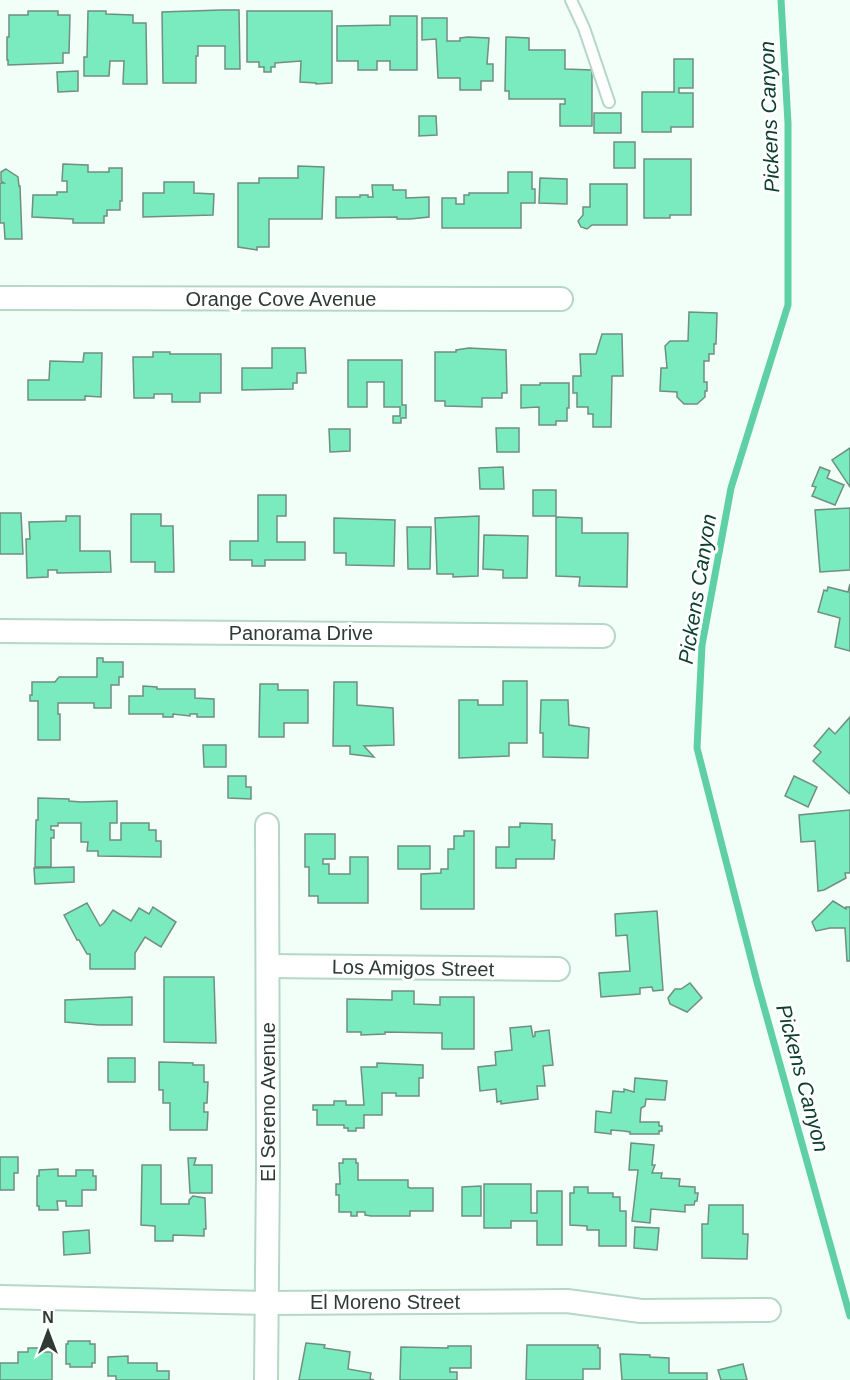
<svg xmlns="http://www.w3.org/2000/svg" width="850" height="1380" viewBox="0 0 850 1380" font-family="Arial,sans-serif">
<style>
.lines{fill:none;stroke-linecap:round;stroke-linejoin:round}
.stream{stroke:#5fd0a5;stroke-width:7}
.building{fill:#7aebbf;stroke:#6f8f81;stroke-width:1.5}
.service-casing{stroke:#b5d7c8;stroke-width:14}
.minor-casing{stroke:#b5d7c8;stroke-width:26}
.service{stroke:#fff;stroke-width:10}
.minor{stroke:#fff;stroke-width:22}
.labels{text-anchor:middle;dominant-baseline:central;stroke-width:6;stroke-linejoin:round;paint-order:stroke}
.street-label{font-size:20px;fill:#2d3b34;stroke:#fff}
.water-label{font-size:21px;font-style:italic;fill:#0e402f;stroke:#fff}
</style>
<rect width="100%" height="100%" fill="#f1fff8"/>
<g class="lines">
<path class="stream" d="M781 0 788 123V305L731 488 702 645 697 748 757 982 850 1316"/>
</g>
<g class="building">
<path d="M221 10H239L240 69H225V46H198V56H196V83H163L162 12Z"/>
<path d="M28 11H58V15H70L69 53H63V63L8 65V60H7V37H9V15H28Z"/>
<path d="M88 11H106V14L133 15V23H146L147 84H123L124 61H110L109 76H84V57H87Z"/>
<path d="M247 11H332V83L316 84V83L300 82 301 61 275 63V67H271V72H264V67H259V62H247Z"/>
<path d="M390 16H417V70H390V61H377V70H358V61H337V26L390 25Z"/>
<path d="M422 18H447V41H460V38L468 37 489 38 487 64H493V81H481V90H460V78H438L436 39 422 40Z"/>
<path d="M506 37 529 38V50H565V69L592 70V126H560V104H565V99H509V91H505Z"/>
<path d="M674 59H693V88H679V93H693V127H671V132H642V92H674Z"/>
<path d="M78 71V91L58 92 57 72Z"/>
<rect x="594" y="113" width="27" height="20"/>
<path d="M419 116H436L437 135 419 136Z"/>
<rect x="614" y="142" width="21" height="26"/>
<path d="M644 159H691V215H670V218H644Z"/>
<path d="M63 164 88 165V172H109V168H122V201H120V210H107V216H104V223H73V219L32 217 33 195H57V192H67V181H62Z"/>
<path d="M298 166 324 167 322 219H269V247H257V250L238 247V183H259V178H298Z"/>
<path d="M6 169 18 177 19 186H20L22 239H5L4 223H0V183H4L1 181V172Z"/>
<path d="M508 172H532V189H535V203H521V228H442V198H456V204H464V195H469V193H508Z"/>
<path d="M540 178 567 179V204L539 203Z"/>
<path d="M164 182H194V193L214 194 213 215 143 217V193H164Z"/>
<path d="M590 184H627V225H592L587 229 581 227 578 221 583 215V207H590Z"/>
<path d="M372 185H393V190H406V198L429 197V217L410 219H397V217L336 218V197H360V195H368V197H373Z"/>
<path d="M689 312 717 313 716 344H714V354H709V361H704V382H707V391H705V397L697 404H684L677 397V392L660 391 661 368H667L665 346 670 341H688Z"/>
<path d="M602 334H622L623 376H612L611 427H593V414H588V407H577V393H573V376H581L580 354H596Z"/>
<path d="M272 348H305L306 373H297V383H293V389L242 390V368H272Z"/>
<path d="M469 348 506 350 507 393H502V398H482V407L445 406V401H435V352H456V350Z"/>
<path d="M153 352H170V354H221V393H200V402H172V394H154V398H134L133 357H153Z"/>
<path d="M84 353H102L101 397 85 396V400H28V380H49L50 361 83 362Z"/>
<path d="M348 360H402V405H406V418H401V423H393V416H400V407H384V382H367V407H348Z"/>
<path d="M540 383H569V408H567V421H556V425H539V407L521 408V385H540Z"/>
<path d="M496 428H519V452H497Z"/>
<path d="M329 429H350V451L330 452Z"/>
<path d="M850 448V487L832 460Z"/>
<path d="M503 467 504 489H480L479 468Z"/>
<path d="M820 467 830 471 827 478 844 485 835 505 812 496 816 487 812 486Z"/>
<rect x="533" y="490" width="23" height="26"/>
<path d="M258 495H286V516H277V542H305V560H265V566H252V560H230V541H258Z"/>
<path d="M850 508V570L820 572 815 510Z"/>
<path d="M0 513H21L23 554H0Z"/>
<path d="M131 514H161V526H173L174 572H155V562H131Z"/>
<path d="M66 516H80V551H110L111 572 57 573V570H48V577L27 578 26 539H30L29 522 66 521Z"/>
<path d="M479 516 478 576 453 577V574H437L435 518Z"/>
<path d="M556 517 582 518V533H628L627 587 579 586 580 577 556 576Z"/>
<path d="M334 518 395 520 394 566 346 565V553H334Z"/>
<path d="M407 527H431L430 569H408Z"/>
<path d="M484 535 528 536 527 578H503V570L483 569Z"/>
<path d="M850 584V651L835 647 840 618 818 612 824 590 827 591 828 587 848 592Z"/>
<path d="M97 658H103V662H123V677H119V685H111V708H94V703H58V714H60V740H38V701H30V695H32V682H55L59 677H97Z"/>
<path d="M503 681H527V743H509V756L459 758V700H478V705H503Z"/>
<path d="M334 682H357V705L393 708 394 745 364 746 374 757 350 754V746H333Z"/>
<path d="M260 684H278V690H308V723H284V737H259Z"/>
<path d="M143 686 157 687V689H195V698L214 699V717H197V714H190V716L173 714V717H163V714H129V696H143Z"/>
<path d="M541 700H568L569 725 589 728 588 758 543 757V733H540Z"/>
<path d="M850 717V794L813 761 821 752 814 746 829 728 835 734Z"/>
<path d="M203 745H226V767H204Z"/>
<path d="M228 776H246V787H251V799L228 798Z"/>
<path d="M794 776 817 787 808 807 785 796Z"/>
<path d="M38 798 69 799V801L81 802 117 801V823H110V840H121V823H149V830H156V841H161V857L98 856V851H87L88 842H81V823H58V826H51V830H54V838H51V867H35L36 820H38Z"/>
<path d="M850 810V873H845L846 878 824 890 818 891 815 841 801 842 799 815Z"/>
<path d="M520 823 552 824V840H555L554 859H516V868H496V847H509V827H520Z"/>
<path d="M464 831H474V909H421V874L441 873V869H448V849H454V836H464Z"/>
<path d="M305 834H335V859H323V864H329V874H350V857H368V903H318V896H309V867H305Z"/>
<rect x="398" y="846" width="32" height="23"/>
<path d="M74 867V882L35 884 34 868Z"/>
<path d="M833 901 846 909V907H850V961H847L845 928H830L816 931 812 922Z"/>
<path d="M87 903 100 926 104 923 113 910 131 921 139 908 149 914 153 907 176 922 161 947 145 937 135 953V969H90V954H87L79 940H77L64 915Z"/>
<path d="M657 911 663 990 653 991 652 987 640 988V994L601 997 599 973 630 971 627 935 616 936 615 914Z"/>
<path d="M164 977H214L216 1043 164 1042Z"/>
<path d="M690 983 702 998 687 1012 670 1004 668 998 675 989H681Z"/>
<path d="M392 991H414V1004L440 1005V997H474V1049H442V1033L385 1032V1034L361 1035V1032H347V999L392 1000Z"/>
<path d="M132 997V1025H99L65 1022V1000Z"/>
<path d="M531 1026 533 1037 535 1036V1032L549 1030 553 1065 543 1066 545 1086H537L538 1099 501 1104V1101L497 1102 496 1089 480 1091 478 1067 496 1065 495 1052 512 1050 510 1028Z"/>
<rect x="108" y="1058" width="27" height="24"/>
<path d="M159 1062 193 1063V1065H204V1082H208L207 1103H204V1112H208L207 1130H170V1103H163V1090H159Z"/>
<path d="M377 1063 423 1065V1078H419V1096H396V1093H382V1115H364V1128H356V1131H348V1128H344V1125H317V1110H313V1105H334V1101H346V1105H364L361 1067H377Z"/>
<path d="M635 1078 667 1081 665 1100 646 1099 645 1106 641 1108 640 1122H659V1126H662V1131H659V1134H630V1132L624 1131 611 1130V1134L595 1132 596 1111 611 1113 613 1091 624 1092V1089L634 1092Z"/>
<path d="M631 1143 654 1145 652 1165H655L652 1173H662L661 1178 680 1179 679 1186 695 1187V1193H698L697 1201H695L694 1205H685V1212L651 1209 650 1223 632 1221 638 1170H629Z"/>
<path d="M0 1157H18V1173H14V1190H0Z"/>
<path d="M188 1158H196L194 1165H212V1193H190Z"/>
<path d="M343 1159H356V1163H358V1180H408V1187L410 1188H433V1211H410V1216H371L365 1215V1212H357V1216H351V1212H339V1195H336V1184H340L339 1163H343Z"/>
<path d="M142 1165H161V1204H189V1200L193 1196 205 1198 206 1229H204V1236L173 1235V1241H155V1226L141 1225Z"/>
<path d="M58 1169V1176H76V1170H93V1176H96V1190H82V1206H66V1201H57L58 1210H39V1206H37V1176H39V1170Z"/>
<path d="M484 1184H531V1213H537V1191H562V1245H537V1221H511V1228H484Z"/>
<path d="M481 1186V1216H462V1187Z"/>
<path d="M574 1187H588V1193H613V1197H620V1211H626V1246H599V1230H587V1226L570 1225V1193H574Z"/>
<path d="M709 1205H743V1234H748L747 1259 702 1258V1224H708Z"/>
<path d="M635 1227 659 1228 657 1250 634 1248Z"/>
<path d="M89 1230 90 1253 64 1255 63 1232Z"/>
<path d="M68 1341H90V1344H95V1363H92V1367H70V1364H66V1344H68Z"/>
<path d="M306 1343 325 1345 324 1348 350 1352 348 1369 371 1373 370 1379 374 1380H299Z"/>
<path d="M527 1345H598V1348H600V1369H583V1380H526Z"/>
<path d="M448 1346H471V1368H450V1372H457V1380H400L401 1347 448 1348Z"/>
<path d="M28 1348H39V1352H52V1380H0V1363H18V1352H28Z"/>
<path d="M620 1354 650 1355V1357L669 1358V1373H707V1380H622Z"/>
<path d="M128 1356V1363H157V1371H169V1380H116V1376H108V1357Z"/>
<path d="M743 1364 747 1380H721L718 1370Z"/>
</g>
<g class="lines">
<defs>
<path id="service" d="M571 0 584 28 609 102"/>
<g id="minor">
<path d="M0 298 561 299"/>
<path d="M0 631 603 636"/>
<path d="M268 966 558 969"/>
<path d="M0 1297 266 1303 567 1301 641 1311 769 1310"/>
<path d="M266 1380 268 1166 267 825"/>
</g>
</defs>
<use href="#service" class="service-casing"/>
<use href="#minor" class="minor-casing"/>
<use href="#service" class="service"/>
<use href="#minor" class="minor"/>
</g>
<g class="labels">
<g class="street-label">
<text x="281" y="299">Orange Cove Avenue</text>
<text x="301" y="633">Panorama Drive</text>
<text transform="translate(413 968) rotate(1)">Los Amigos Street</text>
<text transform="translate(268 1102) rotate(-90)">El Sereno Avenue</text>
<text x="385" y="1302">El Moreno Street</text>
</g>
<g class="water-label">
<text transform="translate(769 117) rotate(-92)">Pickens Canyon</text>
<text transform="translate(697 589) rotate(-81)">Pickens Canyon</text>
<text transform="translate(803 1078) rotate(75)">Pickens Canyon</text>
</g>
</g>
<g transform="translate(48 1332)" stroke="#ffffff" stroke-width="4.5" paint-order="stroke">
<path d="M0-4.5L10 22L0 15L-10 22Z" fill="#2d3b34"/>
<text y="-9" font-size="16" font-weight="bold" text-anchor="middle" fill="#2d3b34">N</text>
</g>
</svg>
